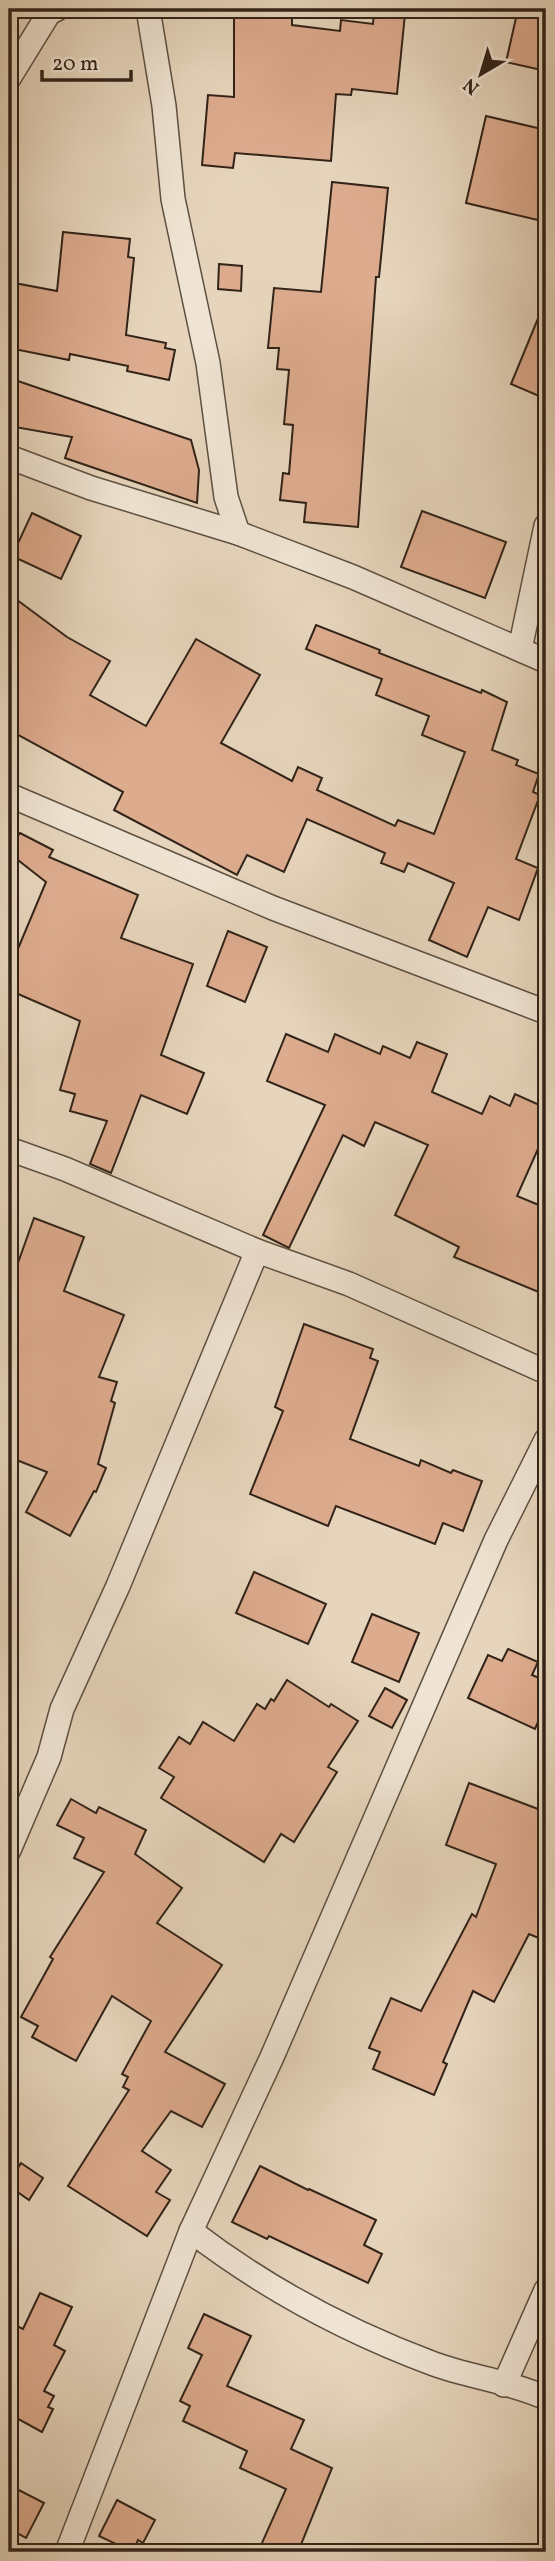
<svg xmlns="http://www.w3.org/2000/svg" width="555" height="2561" viewBox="0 0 555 2561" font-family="Vollkorn,serif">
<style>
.building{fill:#ddab8e;stroke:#312318;stroke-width:2}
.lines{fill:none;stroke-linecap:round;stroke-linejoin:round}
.minor-casing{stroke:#5e5041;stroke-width:26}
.minor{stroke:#efe4d3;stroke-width:23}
</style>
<rect width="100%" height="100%" fill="#e6d5bc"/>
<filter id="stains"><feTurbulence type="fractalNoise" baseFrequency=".00286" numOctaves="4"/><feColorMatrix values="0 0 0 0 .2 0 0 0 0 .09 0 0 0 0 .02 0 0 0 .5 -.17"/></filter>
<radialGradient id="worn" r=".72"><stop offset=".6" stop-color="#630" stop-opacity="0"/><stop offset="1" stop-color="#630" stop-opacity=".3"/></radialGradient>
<g class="building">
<path d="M234 9H292V25L340 31 341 20 373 24 374 11 405 14 397 94 352 89 351 95 336 94 331 161 235 153 233 168 202 165 208 95 234 97Z"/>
<path d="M518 9 546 15V71L506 62Z"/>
<path d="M486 116 546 130V185L538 220 466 203Z"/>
<path d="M332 182 388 188 379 277H376L358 527 304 522 306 503 280 500 283 473 289 474 293 425 284 424 289 370 277 369 279 348H268L274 288 321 292Z"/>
<path d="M63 232 130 239 128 257 134 258 126 335 166 343 165 348 175 350 169 380 127 371 128 366 70 354 69 360 9 348V282L57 291Z"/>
<path d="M219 264 242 266 241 291 218 289Z"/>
<path d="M546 299V399L511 384Z"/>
<path d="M9 378 191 440 199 470 197 503 65 458 72 437 9 426Z"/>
<path d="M422 511 506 542 485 598 401 567Z"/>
<path d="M32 513 81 536 61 579 12 556Z"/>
<path d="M9 594 67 637 110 661 90 695 146 726 196 639 260 675 221 743 292 781 298 767 322 778 317 790 395 826 398 820 434 834 465 752 422 735 429 716 376 695 382 679 306 649 316 625 380 650 379 653 481 693 482 690 507 702 492 750 518 760 516 765 539 774 533 792 540 795 516 859 538 868 519 920 488 907 467 957 429 940 454 883 408 863 404 872 381 863 385 853 307 819 284 872 247 855 237 875 114 810 123 792 9 730Z"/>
<path d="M20 833 53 850 49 857 138 895 121 938 193 964 161 1055 204 1073 187 1114 141 1095 111 1173 90 1164 107 1121 70 1111 75 1094 60 1090 80 1021 9 990V970L46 882 9 853V841L13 843Z"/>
<path d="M228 931 267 947 245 1002 207 986Z"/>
<path d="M286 1034 328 1052 335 1034 380 1054 383 1046 410 1058 417 1042 447 1054 432 1092 482 1114 490 1096 510 1106 515 1094 546 1108V1131L517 1196 546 1208V1295L454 1257 459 1247 395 1215 428 1145 375 1122 364 1146 343 1135 289 1248 263 1235 325 1105 267 1081Z"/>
<path d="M34 1218 84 1237 64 1291 124 1315 99 1377 117 1382 111 1401 115 1403 98 1464 106 1468 96 1492 94 1491 70 1536 26 1512 47 1472 9 1457V1288Z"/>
<path d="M304 1324 373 1349 370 1358 378 1361 350 1439 419 1466 421 1460 451 1473 453 1470 482 1481 463 1531 443 1523 435 1544 336 1506 328 1526 250 1494 283 1411 275 1407Z"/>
<path d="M254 1572 326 1604 308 1644 236 1613Z"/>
<path d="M372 1614 419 1633 399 1682 352 1662Z"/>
<path d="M508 1649 538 1662 532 1675 546 1681V1703L535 1729 468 1698 488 1655 502 1661Z"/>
<path d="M287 1680 329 1707 331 1704 358 1721 328 1767 337 1772 294 1842 281 1834 264 1862 161 1798 174 1777 159 1768 179 1737 190 1744 203 1722 234 1741 257 1704 265 1709 271 1699 274 1701Z"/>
<path d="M385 1688 407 1700 392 1728 369 1716Z"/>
<path d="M469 1783 546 1812V1941L529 1934 494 2002 473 1991 443 2062 447 2064 434 2095 373 2069 380 2052 369 2048 391 1998 421 2011 472 1914 476 1917 496 1864 446 1845Z"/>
<path d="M71 1799 96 1813 99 1807 146 1830 135 1854 182 1888 157 1923 222 1965 165 2052 225 2084 202 2127 171 2111 142 2151 171 2170 156 2192 170 2200 147 2236 68 2186 129 2090 123 2087 128 2077 122 2074 151 2021 112 1996 76 2061 32 2037 38 2026 21 2017 53 1959 50 1957 104 1872 74 1858 84 1838 57 1825Z"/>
<path d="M21 2163 43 2178 29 2200 9 2186V2182Z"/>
<path d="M260 2166 308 2190 309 2189 376 2220 364 2245 382 2254 368 2283 269 2236 267 2239 232 2222Z"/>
<path d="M40 2293 72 2307 54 2345 65 2351 44 2391 54 2396 48 2407 53 2409 42 2432 9 2414V2322L23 2329Z"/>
<path d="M204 2314 251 2336 227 2386 304 2420 291 2449 332 2468 298 2552H258L286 2489 240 2468 247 2451 183 2421 190 2406 180 2401 202 2355 188 2348Z"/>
<path d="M9 2485 44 2503 26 2538 9 2529Z"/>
<path d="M117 2500 155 2520 143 2543 138 2540 133 2552 99 2536Z"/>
</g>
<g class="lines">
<defs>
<g id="minor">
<path d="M148 9 164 106 173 199 208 363 226 497 238 533"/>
<path d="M9 78 49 13 57 9"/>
<path d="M9 457 91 488 238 533 353 577 546 661"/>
<path d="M520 649 546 526"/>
<path d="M9 795 273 908 546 1012"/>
<path d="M9 1149 65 1169 257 1251 349 1284 546 1372"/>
<path d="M9 1850 49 1757 62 1709 118 1586 257 1251"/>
<path d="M191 2231C264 2287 348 2332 434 2364 470 2377 511 2382 546 2398"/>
<path d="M504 2385 546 2290"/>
<path d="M67 2552 191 2231 272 2057 496 1540 546 1440"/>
</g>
</defs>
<use href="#minor" class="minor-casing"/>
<use href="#minor" class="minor"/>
</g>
<rect width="555" height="2561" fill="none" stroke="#e6d5bc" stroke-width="35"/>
<rect x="10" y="10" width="534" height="2540" fill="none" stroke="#312318" stroke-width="3.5"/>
<rect x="18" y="18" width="520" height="2526" fill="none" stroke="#312318" stroke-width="2"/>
<g transform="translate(481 74) rotate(218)" stroke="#efe4d3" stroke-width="5" paint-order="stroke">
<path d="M0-5L12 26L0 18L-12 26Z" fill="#312318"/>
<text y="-10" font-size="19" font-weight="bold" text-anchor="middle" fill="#312318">N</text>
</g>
<path d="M42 70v10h89v-10" fill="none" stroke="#312318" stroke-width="3.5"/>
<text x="52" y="70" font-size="21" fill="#312318" stroke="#efe4d3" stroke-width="5" paint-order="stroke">20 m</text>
<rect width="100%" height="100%" filter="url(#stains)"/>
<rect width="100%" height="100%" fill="url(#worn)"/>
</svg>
